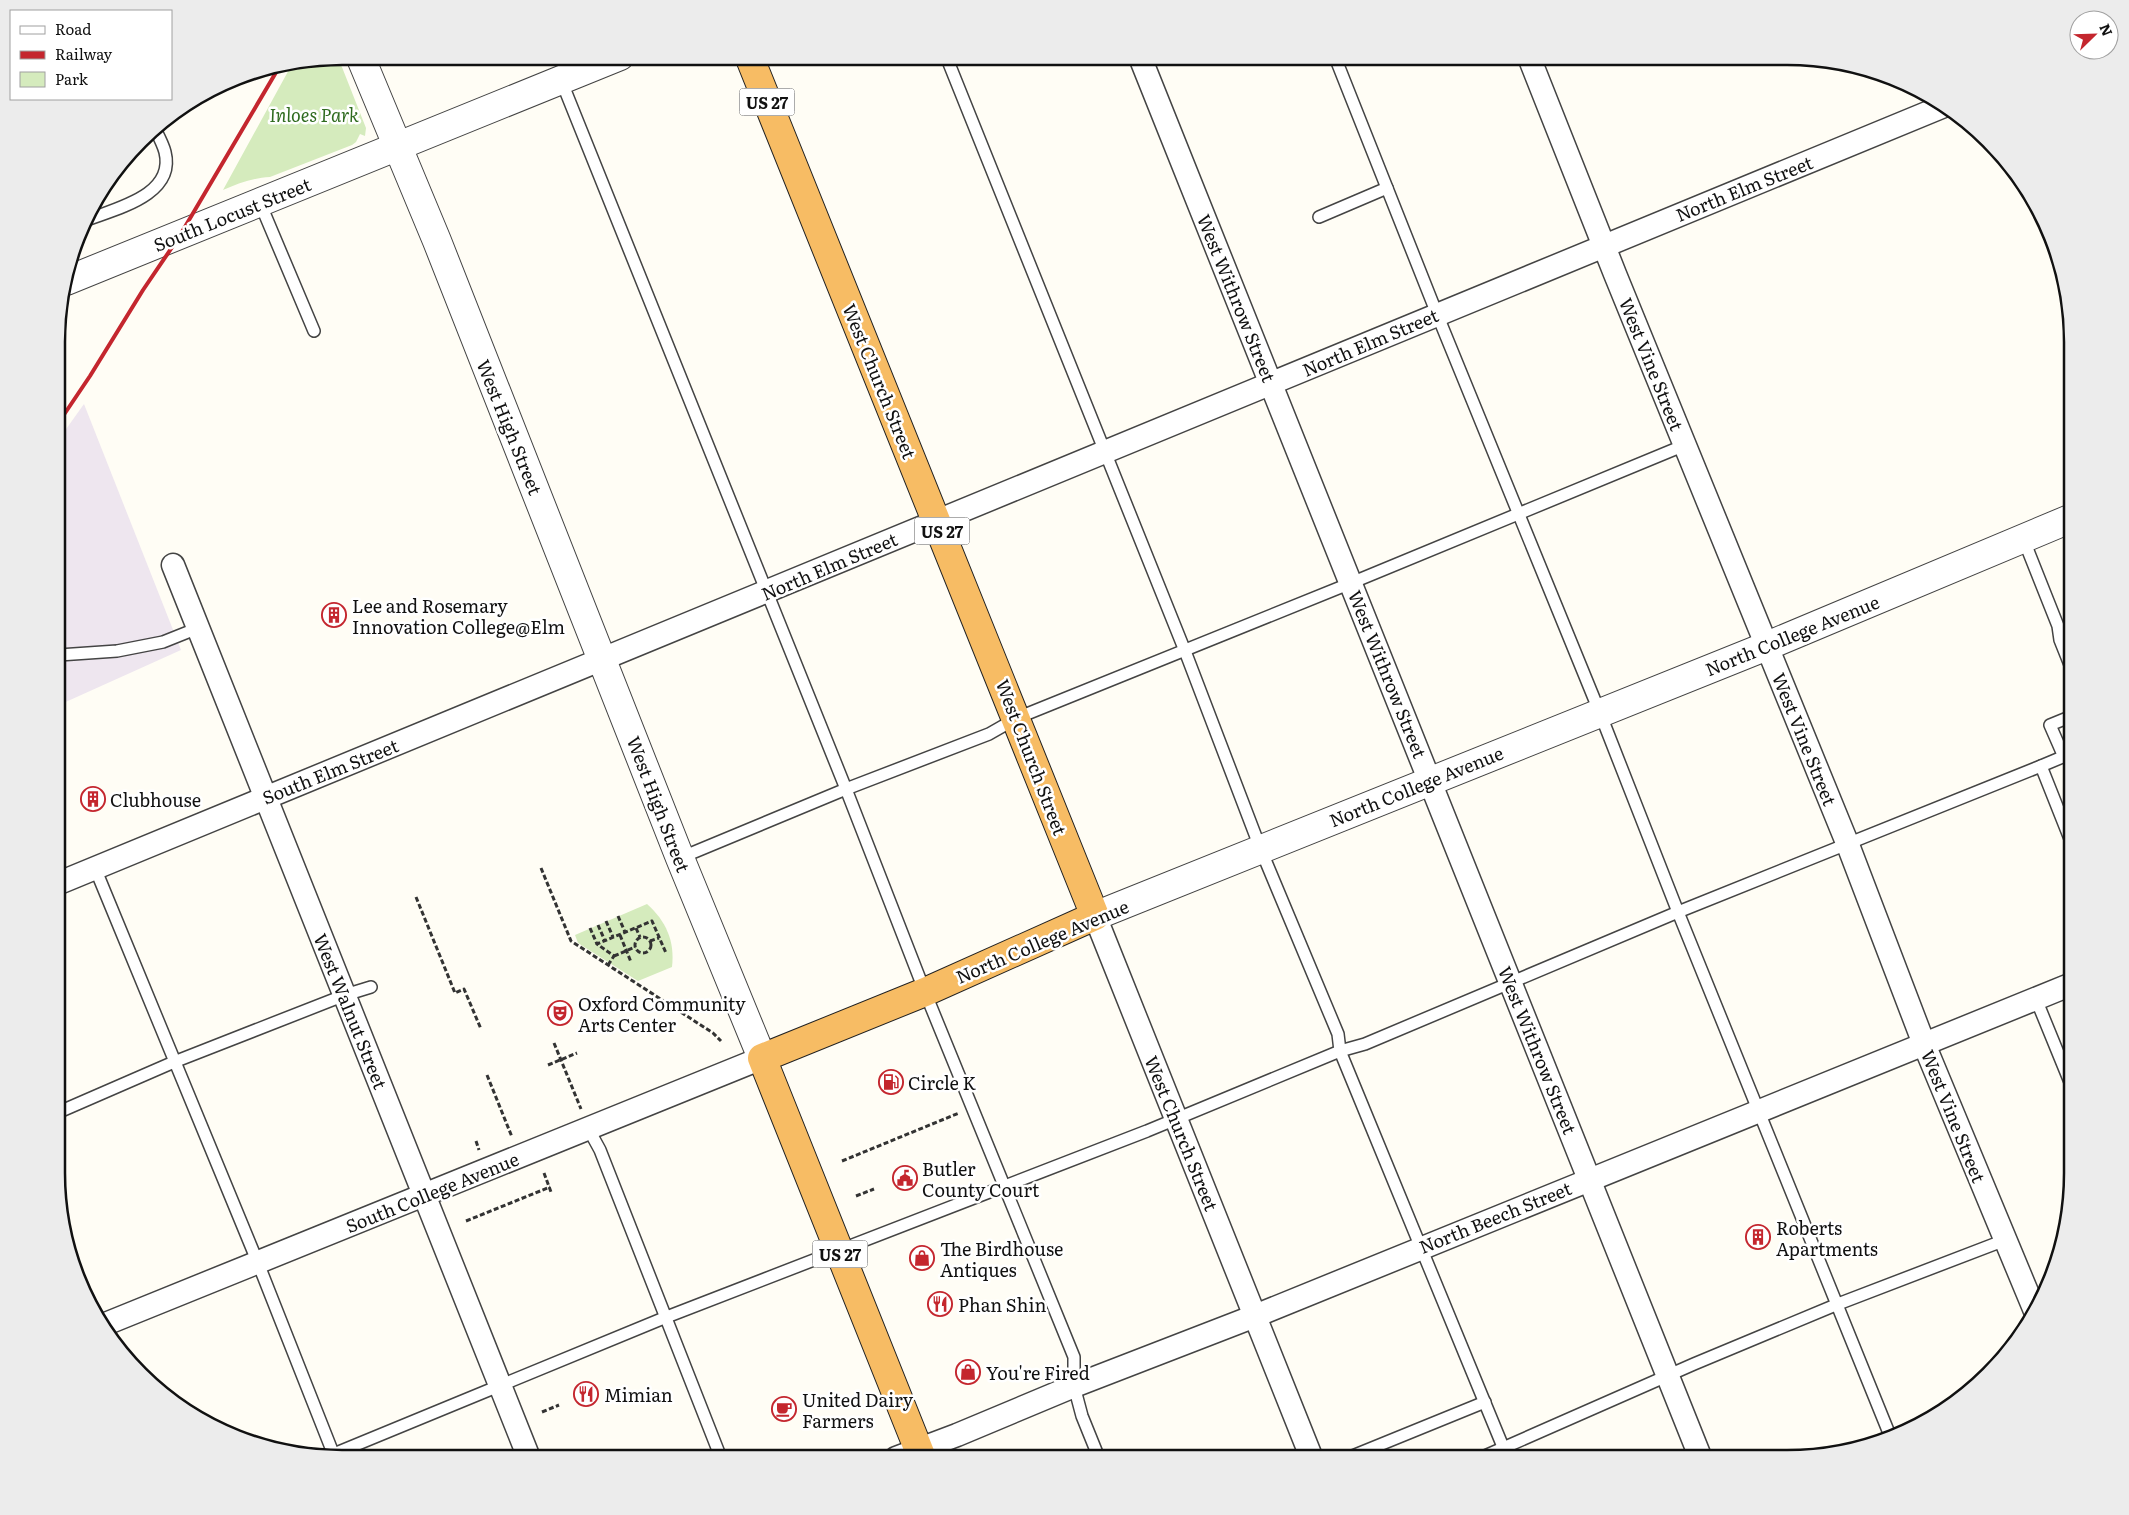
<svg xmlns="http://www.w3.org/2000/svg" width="2129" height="1515" viewBox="0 0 2129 1515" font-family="Literata,serif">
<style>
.industrial{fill:#eee6ef}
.green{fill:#d5ebbd}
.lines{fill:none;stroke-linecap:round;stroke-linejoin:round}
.service-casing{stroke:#444;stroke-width:14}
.minor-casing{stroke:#444;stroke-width:25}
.tertiary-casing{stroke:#444;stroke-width:30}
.trunk-casing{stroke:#222;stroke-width:30}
.path{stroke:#333;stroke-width:3;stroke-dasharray:5 2.5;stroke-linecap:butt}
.service{stroke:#fff;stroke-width:11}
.minor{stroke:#fff;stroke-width:22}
.tertiary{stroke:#fff;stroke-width:28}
.trunk{stroke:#f7bc64;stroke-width:28}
.rail{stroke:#c4262e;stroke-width:4}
.labels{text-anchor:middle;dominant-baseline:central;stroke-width:5;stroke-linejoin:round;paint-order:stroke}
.shield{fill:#fff;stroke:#585858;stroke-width:1}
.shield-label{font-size:16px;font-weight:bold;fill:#111}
.park-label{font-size:18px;font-style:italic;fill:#2f6b1f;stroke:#fff}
.street-label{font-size:18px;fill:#111;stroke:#fff}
.poi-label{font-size:18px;fill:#111;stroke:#fff;text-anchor:start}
.rim{fill:none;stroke:#111;stroke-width:2.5}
</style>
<rect width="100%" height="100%" fill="#fffdf5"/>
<path class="industrial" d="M84 404 181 650 59 705V439Z"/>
<g class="green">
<path d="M338 57 366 128 365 136 360 134 356 142 352 145 270 177C253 178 239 183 223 190L291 66Z"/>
<path d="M647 904C666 921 675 941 672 967L638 981 578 943 575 935Z"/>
</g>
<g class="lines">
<defs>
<g id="service">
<path d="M946 56 1185 651 1261 850 1338 1034 1340 1051 1508 1459"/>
<path d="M1335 57 1437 314 1600 713 1678 912 1891 1438"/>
<path d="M561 80 846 789 925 992 1074 1357V1386L1082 1416 1099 1458"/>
<path d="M260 203 314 331"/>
<path d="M1319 217 1387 188"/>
<path d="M84 221C114 209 176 196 165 152 163 144 158 135 154 127"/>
<path d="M2023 538 2058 626 2060 640 2072 670"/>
<path d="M59 655 117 651 163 642 198 628"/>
<path d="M2064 757 2050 725 2072 716"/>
<path d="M2041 766 2072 753"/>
<path d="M680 858 846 789 989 734 1017 718 1351 583 1685 445"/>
<path d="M95 868 258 1263 335 1458"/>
<path d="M2036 999 2072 1087"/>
<path d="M59 1112 174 1062 345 995 371 987"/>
<path d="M588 1128 600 1150 721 1458"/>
<path d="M324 1458 664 1318 1147 1131 1340 1051 1365 1044 1678 912 2041 766 2072 844"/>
<path d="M1345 1459 1485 1402"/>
<path d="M1478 1459 1694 1364 1838 1304 2005 1240"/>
</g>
<g id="minor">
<path d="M1140 57 1701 1459"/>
<path d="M1529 57 1615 274 1848 845 1924 1044 2035 1311"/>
<path d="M173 565 529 1458"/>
<path d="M59 883 1944 106"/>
<path d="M1095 916 1312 1459"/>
<path d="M103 1325 762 1058"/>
<path d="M896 1458 957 1435 1074 1386 1255 1316 2072 984"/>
</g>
<g id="tertiary">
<path d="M360 56 437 241 680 858 762 1058"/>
<path d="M66 281 620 56"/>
<path d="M1095 916 1767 646 2072 518"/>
</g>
<path id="trunk" d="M749 56 1095 916 925 992 762 1058 922 1458"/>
</defs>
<use href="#service" class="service-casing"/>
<use href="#minor" class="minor-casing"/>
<use href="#tertiary" class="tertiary-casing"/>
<use href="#trunk" class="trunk-casing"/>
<g class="path">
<path d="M541 868 571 941 713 1033 721 1041"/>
<path d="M416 897 455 993 464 989 481 1029"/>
<path d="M618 916 625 932"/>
<path d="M606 921 613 937"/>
<path d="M598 925 605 941"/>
<path d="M590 928 597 944"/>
<path d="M636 928 640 937"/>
<path d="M620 935 631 962"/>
<circle cx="643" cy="945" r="8"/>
<path d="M650 941 659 938"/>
<path d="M614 956 635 947"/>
<path d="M608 965 614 956 597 944 652 921 666 953"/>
<path d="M554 1043 581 1109"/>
<path d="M548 1065 577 1053"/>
<path d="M487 1075 512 1137"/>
<path d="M476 1141 479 1150"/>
<path d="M842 1161 959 1113"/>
<path d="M544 1173 551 1192"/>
<path d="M856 1196 874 1189"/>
<path d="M466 1221 550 1187"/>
<path d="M542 1412 559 1405"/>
</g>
<use href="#service" class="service"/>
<use href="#minor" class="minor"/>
<use href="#tertiary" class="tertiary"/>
<use href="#trunk" class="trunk"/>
<path class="rail" d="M59 422 90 376 143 290 179 237 278 69"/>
</g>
<defs>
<symbol id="building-ring" viewBox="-11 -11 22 22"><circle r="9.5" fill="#fff" stroke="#c4262e" stroke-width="1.5"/><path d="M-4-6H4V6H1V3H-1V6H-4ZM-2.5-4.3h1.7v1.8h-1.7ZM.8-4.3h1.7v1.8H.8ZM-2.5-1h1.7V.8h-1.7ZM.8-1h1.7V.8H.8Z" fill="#c4262e"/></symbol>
<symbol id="theatre-ring" viewBox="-11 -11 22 22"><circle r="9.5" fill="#fff" stroke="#c4262e" stroke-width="1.5"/><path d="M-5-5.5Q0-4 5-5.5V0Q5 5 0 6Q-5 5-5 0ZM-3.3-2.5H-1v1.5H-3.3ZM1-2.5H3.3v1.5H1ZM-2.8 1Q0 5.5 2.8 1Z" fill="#c4262e"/></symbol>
<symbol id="fuel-ring" viewBox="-11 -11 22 22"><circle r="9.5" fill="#fff" stroke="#c4262e" stroke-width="1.5"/><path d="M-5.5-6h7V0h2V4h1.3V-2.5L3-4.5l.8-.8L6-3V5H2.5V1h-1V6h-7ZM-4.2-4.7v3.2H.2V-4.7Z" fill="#c4262e"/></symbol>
<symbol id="civic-ring" viewBox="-11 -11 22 22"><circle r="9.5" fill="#fff" stroke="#c4262e" stroke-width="1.5"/><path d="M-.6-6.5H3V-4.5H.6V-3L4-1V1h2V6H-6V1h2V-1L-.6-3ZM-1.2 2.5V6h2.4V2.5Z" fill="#c4262e"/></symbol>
<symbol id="shop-ring" viewBox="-11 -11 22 22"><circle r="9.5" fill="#fff" stroke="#c4262e" stroke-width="1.5"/><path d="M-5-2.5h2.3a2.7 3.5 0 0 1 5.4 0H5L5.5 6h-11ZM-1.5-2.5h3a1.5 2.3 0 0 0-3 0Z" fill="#c4262e"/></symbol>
<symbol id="restaurant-ring" viewBox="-11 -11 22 22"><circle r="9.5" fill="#fff" stroke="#c4262e" stroke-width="1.5"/><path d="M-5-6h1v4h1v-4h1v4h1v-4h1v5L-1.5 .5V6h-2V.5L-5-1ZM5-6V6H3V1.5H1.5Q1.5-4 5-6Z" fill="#c4262e"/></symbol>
<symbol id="cafe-ring" viewBox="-11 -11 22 22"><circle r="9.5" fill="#fff" stroke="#c4262e" stroke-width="1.5"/><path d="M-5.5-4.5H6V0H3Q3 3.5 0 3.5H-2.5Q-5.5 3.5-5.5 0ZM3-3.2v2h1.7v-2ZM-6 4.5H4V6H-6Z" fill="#c4262e"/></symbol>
</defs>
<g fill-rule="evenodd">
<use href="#building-ring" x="320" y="601" width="28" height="28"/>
<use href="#building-ring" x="79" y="785" width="28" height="28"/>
<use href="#theatre-ring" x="546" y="999" width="28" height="28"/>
<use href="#fuel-ring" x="877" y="1068" width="28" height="28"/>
<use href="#civic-ring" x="891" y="1164" width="28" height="28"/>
<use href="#building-ring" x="1744" y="1223" width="28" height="28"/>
<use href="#shop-ring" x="908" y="1244" width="28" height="28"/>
<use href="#restaurant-ring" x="926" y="1290" width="28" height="28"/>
<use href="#shop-ring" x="954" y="1358" width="28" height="28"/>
<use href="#restaurant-ring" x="572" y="1380" width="28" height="28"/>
<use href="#cafe-ring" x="770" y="1395" width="28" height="28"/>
</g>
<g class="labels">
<g class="shield">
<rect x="739.5" y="88.5" width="55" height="27" rx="4"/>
<rect x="914.5" y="517.5" width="55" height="27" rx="4"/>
<rect x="812.5" y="1240.5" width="55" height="27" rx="4"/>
</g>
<g class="shield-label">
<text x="767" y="102">US 27</text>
<text x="942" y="531">US 27</text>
<text x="840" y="1254">US 27</text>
</g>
<g class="park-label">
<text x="314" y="114">Inloes Park</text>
</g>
<g class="street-label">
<text transform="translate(1744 188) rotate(-22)">North Elm Street</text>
<text transform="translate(232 214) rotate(-22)">South Locust Street</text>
<text transform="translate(1237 298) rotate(68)">West Withrow Street</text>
<text transform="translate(1370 342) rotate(-23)">North Elm Street</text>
<text transform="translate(1652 364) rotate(68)">West Vine Street</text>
<text transform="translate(880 381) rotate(68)">West Church Street</text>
<text transform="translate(510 427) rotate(68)">West High Street</text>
<text transform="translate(829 566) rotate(-23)">North Elm Street</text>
<text transform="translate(1792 635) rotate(-22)">North College Avenue</text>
<text transform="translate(1388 674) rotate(68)">West Withrow Street</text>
<text transform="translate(1805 739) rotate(68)">West Vine Street</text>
<text transform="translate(1032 757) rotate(69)">West Church Street</text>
<text transform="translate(330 771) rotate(-22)">South Elm Street</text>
<text transform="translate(1416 786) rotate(-22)">North College Avenue</text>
<text transform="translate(659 804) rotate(69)">West High Street</text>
<text transform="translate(1042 941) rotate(-23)">North College Avenue</text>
<text transform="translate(351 1011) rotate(68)">West Walnut Street</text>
<text transform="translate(1538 1050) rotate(68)">West Withrow Street</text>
<text transform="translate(1954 1116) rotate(68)">West Vine Street</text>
<text transform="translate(1182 1133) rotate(68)">West Church Street</text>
<text transform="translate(432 1192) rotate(-22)">South College Avenue</text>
<text transform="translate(1495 1217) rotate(-22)">North Beech Street</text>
</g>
<g class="poi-label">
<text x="352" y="605">Lee and Rosemary<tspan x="352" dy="21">Innovation College@Elm</tspan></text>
<text x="110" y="799">Clubhouse</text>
<text x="578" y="1003">Oxford Community<tspan x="578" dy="21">Arts Center</tspan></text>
<text x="908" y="1082">Circle K</text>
<text x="922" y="1168">Butler<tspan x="922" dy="21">County Court</tspan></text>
<text x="1776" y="1227">Roberts<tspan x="1776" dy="21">Apartments</tspan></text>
<text x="940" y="1248">The Birdhouse<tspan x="940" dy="21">Antiques</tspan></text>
<text x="958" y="1304">Phan Shin</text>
<text x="986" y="1372">You're Fired</text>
<text x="604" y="1394">Mimian</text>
<text x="802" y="1399">United Dairy<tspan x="802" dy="21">Farmers</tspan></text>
</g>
</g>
<path d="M0 0H2129V1515H0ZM342 65H1787A277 277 0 0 1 2064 342V1173A277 277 0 0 1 1787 1450H342A277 277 0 0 1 65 1173V342A277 277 0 0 1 342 65Z" fill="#ececec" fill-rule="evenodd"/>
<path class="rim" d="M342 65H1787A277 277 0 0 1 2064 342V1173A277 277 0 0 1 1787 1450H342A277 277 0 0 1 65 1173V342A277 277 0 0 1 342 65Z"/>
<rect x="10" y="10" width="162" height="90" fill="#ffffff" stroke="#a0a0a0"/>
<rect x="20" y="26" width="25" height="8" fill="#ffffff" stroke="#a0a0a0"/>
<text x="55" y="35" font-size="15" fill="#111111">Road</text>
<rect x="20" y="51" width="25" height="8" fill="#c4262e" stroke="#a0a0a0"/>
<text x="55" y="60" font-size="15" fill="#111111">Railway</text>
<rect x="20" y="72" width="25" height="15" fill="#d5ebbd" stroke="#a0a0a0"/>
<text x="55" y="85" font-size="15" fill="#111111">Park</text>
<g transform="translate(2094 35) rotate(67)"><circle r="24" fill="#ffffff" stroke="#a0a0a0"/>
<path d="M0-4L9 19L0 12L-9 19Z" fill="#c4262e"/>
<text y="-8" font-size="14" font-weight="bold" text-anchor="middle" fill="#111111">N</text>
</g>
</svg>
